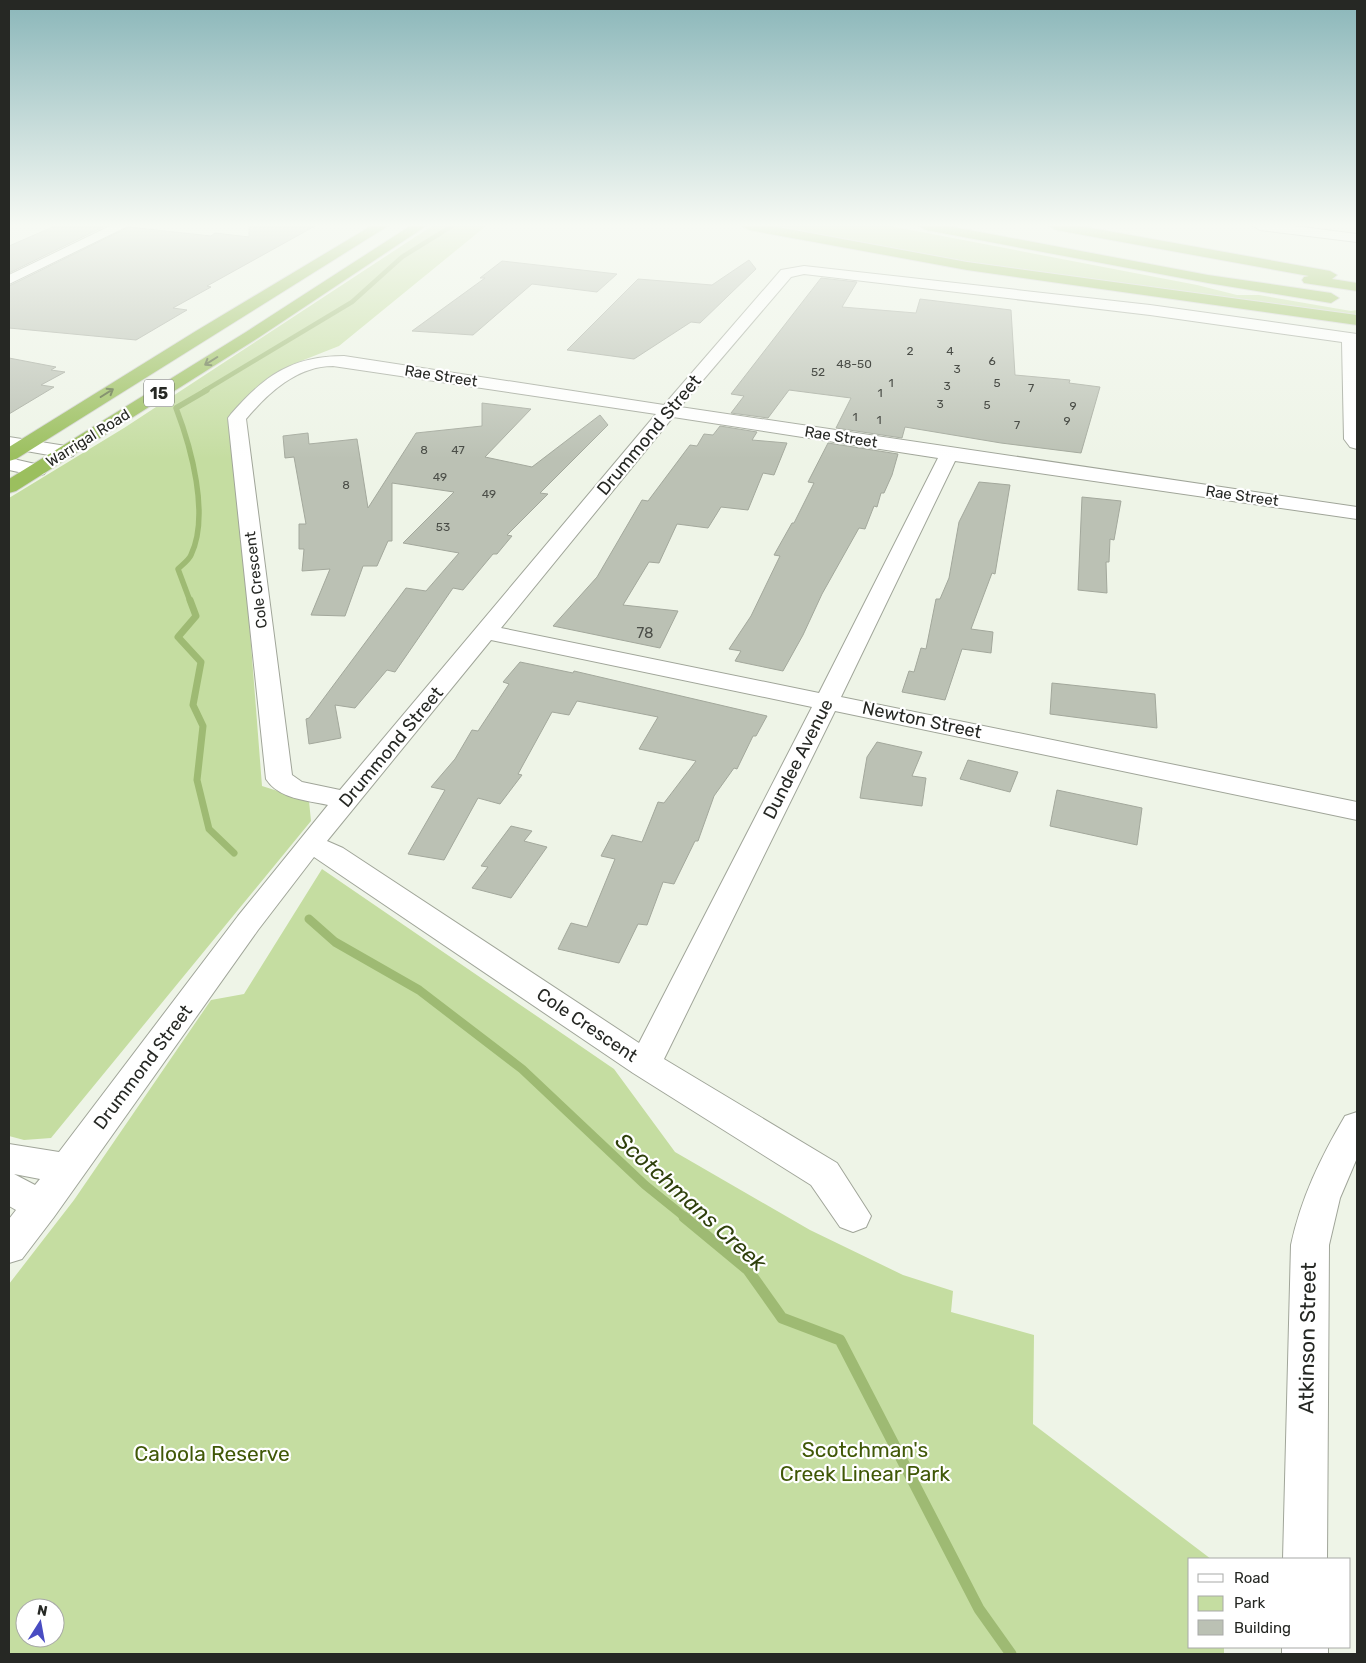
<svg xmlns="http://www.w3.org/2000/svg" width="1366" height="1663" viewBox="0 0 1366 1663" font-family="Rubik,sans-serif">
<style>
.green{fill:#c5dda1;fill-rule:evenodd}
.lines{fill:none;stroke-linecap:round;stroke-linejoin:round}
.stream-far4{stroke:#9eba73;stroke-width:4.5}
.stream-far3{stroke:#9eba73;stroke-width:5.5}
.stream-far2{stroke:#9eba73;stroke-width:7}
.stream-far1{stroke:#9eba73;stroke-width:9}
.stream{stroke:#9eba73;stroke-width:11}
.building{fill:#bbc1b4;stroke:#a3a89c}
.minor-casing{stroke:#a0a599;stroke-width:2}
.highway-casing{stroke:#d4d4d3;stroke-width:2}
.minor{fill:#fff;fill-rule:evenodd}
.highway{fill:#9bbf5e;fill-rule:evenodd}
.oneway{stroke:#5b6c3e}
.labels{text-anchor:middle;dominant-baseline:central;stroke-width:4.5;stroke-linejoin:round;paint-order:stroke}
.far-number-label{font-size:12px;fill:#4b4e48}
.far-street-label{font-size:15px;fill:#262824;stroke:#fff}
.number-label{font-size:15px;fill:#4b4e48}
.shield{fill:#fff;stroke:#676866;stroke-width:1}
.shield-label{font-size:16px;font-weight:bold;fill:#262824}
.street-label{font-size:18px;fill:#262824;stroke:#fff}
.near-street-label{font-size:21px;fill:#262824;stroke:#fff}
.near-park-label{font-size:21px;fill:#405807;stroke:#fff}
.near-water-label{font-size:22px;font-style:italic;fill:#2f400b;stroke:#fff}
</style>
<rect width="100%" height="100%" fill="#eef4e7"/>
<g class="green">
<path d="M432 226H486L339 346 296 363 233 413 262 786 309 801 311 821 51 1138 24 1140 9 1136V498L124 428Z"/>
<path d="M776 226H890L1197 285 1237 295H1259L1351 311 1357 310V316C1163 292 968 266 776 226Z"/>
<path d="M322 869 614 1069 675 1152 810 1230 903 1275 953 1291 951 1312 1034 1335 1033 1424 1211 1559H1190V1647H1224V1654H9V1284L74 1200 211 1000 244 994ZM25 1608H55V1638H25Z"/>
</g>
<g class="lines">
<path class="stream-far4" d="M204 391 352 302 402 257 452 226"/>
<path class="stream-far3" d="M190 601 178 569C182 565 189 560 191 555 210 515 191 447 176 408L207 390"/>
<path class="stream-far2" d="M190 600 196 616 178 637 201 662 193 705 203 726 197 780 209 829 234 853"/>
<path class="stream-far1" d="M309 919 335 942 419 990 522 1069 645 1185 686 1218"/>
<path class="stream" d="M684 1217 748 1270 782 1318 840 1340 979 1609 1011 1654"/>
</g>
<g class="building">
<path d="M55 226H105L9 273V246Z"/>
<path d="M249 226H315L207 286 211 287 173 308 187 310 136 340 9 328V286L129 227 211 236 215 233 249 237Z"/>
<path d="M749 260 756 269 700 323 691 322 634 359 567 350 638 279 712 285Z"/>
<path d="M502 261 617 274 597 292 532 284 473 335 412 331 485 278H480Z"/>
<path d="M821 278 857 282 842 307 916 313 920 299 1011 310 1015 375 1070 380 1069 383 1100 387 1081 453 1001 443 905 427 902 438 836 428 851 398 789 390 768 418 731 413 744 396 731 394Z"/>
<path d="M9 358 56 367 51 370 65 372 41 385 54 387 9 414Z"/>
<path d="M482 403 531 409 485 457 532 467 600 415 608 425 540 493 548 494 507 535 512 536 497 554H493L463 590 453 588 395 672 387 670 355 708 335 705 341 738 309 744 306 719 309 718 406 588 426 591 459 553 403 543 454 492 392 483V541H388L377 566H363L345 616 311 615 330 569 302 571 304 549H299V524H306L294 457 285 458 283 436 308 433 309 444 357 439 368 508 416 433 482 426Z"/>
<path d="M720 426 757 432 752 440 787 443 774 475 763 473 748 510 721 507 708 528 677 524 659 563 649 562 623 605 678 611 660 648 553 626 597 577 642 500 648 501 690 445 697 446 704 434 713 435Z"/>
<path d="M828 443 898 454 892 475 884 493H881L877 507 874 506 865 529 859 528 822 594 803 635 783 671 735 661 741 651 729 649 751 616 780 556 774 555 792 523H794L814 483 808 482Z"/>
<path d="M979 482 1010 485 995 574 992 573 971 629 993 632 991 653 962 649 945 700 902 692 909 671 914 672 921 648 926 649 936 599H940L949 578 959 522Z"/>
<path d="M1082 497 1121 501 1114 540 1110 539 1109 562H1106L1107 593 1078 590Z"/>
<path d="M520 662 573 673 574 671 767 716 756 736H753L737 769 734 768 714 796 698 841H695L674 884 663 882 647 925 638 924 619 963 558 949 571 923 587 927 615 859 601 856 612 835 642 842 658 802 664 803 696 761 639 749 658 717 577 701 569 715 552 712 518 774 522 775 500 804 478 798 444 860 408 854 445 790 431 787 455 759 472 730 478 731 509 684 503 682Z"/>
<path d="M1052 683 1155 694 1157 728 1050 714Z"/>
<path d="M877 742 922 752 912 776 926 778 922 806 860 798 867 757Z"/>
<path d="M968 760 1018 772 1010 792 960 779Z"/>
<path d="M1057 790 1142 808 1137 845 1050 826Z"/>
<path d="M511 826 532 831 524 841 547 847 511 898 472 888 488 867 481 866Z"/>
</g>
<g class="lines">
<defs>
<g id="minor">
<path d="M110 226H128L9 284V275Z"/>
<path d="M1253 226H1294L1357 234V242L1260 230Z"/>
<path d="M804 266 1150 305 1357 334V449L1350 447 1344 439 1342 342 1150 315 804 274 791 277 680 407 1357 507V519L955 461 841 697 1357 802V820L835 711 664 1059 837 1163 871 1216 866 1227 853 1232 840 1227 811 1185 633 1073 314 857 258 930 54 1217 22 1259 9 1263V1219L16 1210 9 1206V1144L59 1152 238 916 328 805C306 800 279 799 266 779L228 418 231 414C264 376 292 356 344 356L664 405 781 270ZM333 366 656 414 340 790 302 782 292 775 246 419C268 393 297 366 333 366ZM673 417 938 458 819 693 501 628ZM491 640 812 707 639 1043 343 848 327 841ZM14 1174 40 1179 35 1185Z"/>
<path d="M9 437 66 446 73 448 75 452 73 456 66 458 9 448Z"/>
<path d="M9 458 44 466 47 470 44 474 37 476 9 470Z"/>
<path d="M1357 1112V1158L1340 1198 1329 1245 1327 1559H1283L1291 1245C1301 1198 1321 1157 1345 1116Z"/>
<rect x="1282" y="1647" width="46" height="7"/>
</g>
<g id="highway">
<path d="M371 226H388L16 459 9 461V447L196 331Z"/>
<path d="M410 226H426L258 338 16 491 9 493V479L246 332Z"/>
<path d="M742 226H772L967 262 1357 315V325L967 270 749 230Z"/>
<path d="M919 226H948L1208 275 1331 293 1339 298 1331 303 1208 283 926 230Z"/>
<path d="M1049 226H1080L1330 271 1337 275 1332 279 1357 283V291L1304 283 1302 280 1304 277 1309 276 1056 230Z"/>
</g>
</defs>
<use href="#minor" class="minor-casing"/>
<use href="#highway" class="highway-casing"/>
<use href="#minor" class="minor"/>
<use href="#highway" class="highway"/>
</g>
<defs><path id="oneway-shaft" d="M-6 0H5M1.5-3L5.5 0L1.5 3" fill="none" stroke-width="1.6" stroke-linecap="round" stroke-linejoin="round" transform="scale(1.25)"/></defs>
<g class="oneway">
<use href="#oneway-shaft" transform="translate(211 361) rotate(148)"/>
<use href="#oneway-shaft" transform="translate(107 393) rotate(-32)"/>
</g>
<linearGradient id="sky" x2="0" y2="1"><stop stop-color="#8ab6b9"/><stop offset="0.49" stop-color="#f7faf4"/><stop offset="1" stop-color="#f7faf4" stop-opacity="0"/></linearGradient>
<rect width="1366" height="459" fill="url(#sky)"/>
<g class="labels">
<g class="far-number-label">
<text x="910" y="351">2</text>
<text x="950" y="351">4</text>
<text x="992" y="361">6</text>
<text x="854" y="364">48-50</text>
<text x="957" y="369">3</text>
<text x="818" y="372">52</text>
<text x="891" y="383">1</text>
<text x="997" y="383">5</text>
<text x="947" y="386">3</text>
<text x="1031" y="388">7</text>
<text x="880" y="393">1</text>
<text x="940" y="404">3</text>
<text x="987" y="405">5</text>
<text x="1073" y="406">9</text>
<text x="855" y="417">1</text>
<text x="879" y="420">1</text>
<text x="1067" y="421">9</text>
<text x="1017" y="425">7</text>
<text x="424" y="450">8</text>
<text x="458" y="450">47</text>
<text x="440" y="477">49</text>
<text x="346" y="485">8</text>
<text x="489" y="494">49</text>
<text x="443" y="527">53</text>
</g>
<g class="far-street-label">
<text transform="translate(441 376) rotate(9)">Rae Street</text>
<text transform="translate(841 437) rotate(9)">Rae Street</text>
<text transform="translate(88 438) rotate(-32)">Warrigal Road</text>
<text transform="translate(1242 496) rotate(8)">Rae Street</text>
<text transform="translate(256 580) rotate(-97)">Cole Crescent</text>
</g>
<g class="number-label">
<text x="645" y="633">78</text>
</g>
<rect class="shield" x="144" y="379.5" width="30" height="27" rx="4"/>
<g class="shield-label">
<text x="159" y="393">15</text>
</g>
<g class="street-label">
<text transform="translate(649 435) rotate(-50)">Drummond Street</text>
<text transform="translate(922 720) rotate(12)">Newton Street</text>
<text transform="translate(391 747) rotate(-50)">Drummond Street</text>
<text transform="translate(798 759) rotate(-63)">Dundee Avenue</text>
<text transform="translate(587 1025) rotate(34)">Cole Crescent</text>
<text transform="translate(143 1067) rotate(-53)">Drummond Street</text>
</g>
<g class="near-street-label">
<text transform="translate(1307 1338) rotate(-89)">Atkinson Street</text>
</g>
<g class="near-park-label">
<text x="865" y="1449">Scotchman's<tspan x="865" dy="24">Creek Linear Park</tspan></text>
<text x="212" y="1453">Caloola Reserve</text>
</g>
<g class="near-water-label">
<text transform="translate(691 1202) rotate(42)">Scotchmans Creek</text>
</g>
</g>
<rect width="1366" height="1663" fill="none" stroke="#262824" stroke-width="20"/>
<rect x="1188" y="1558" width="162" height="90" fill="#ffffff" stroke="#a8a9a7"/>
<rect x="1198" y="1574" width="25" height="8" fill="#ffffff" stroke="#a8a9a7"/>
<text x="1234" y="1583" font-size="15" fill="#262824">Road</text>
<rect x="1198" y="1596" width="25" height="15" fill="#c5dda1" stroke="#a8a9a7"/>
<text x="1234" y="1608" font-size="15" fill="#262824">Park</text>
<rect x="1198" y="1620" width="25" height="15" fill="#bbc1b4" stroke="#a8a9a7"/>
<text x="1234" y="1633" font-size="15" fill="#262824">Building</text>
<g transform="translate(40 1623) rotate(11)"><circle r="24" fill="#ffffff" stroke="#a8a9a7"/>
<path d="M0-4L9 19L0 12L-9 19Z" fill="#494cc2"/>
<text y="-8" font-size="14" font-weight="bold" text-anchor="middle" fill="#262824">N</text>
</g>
</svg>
